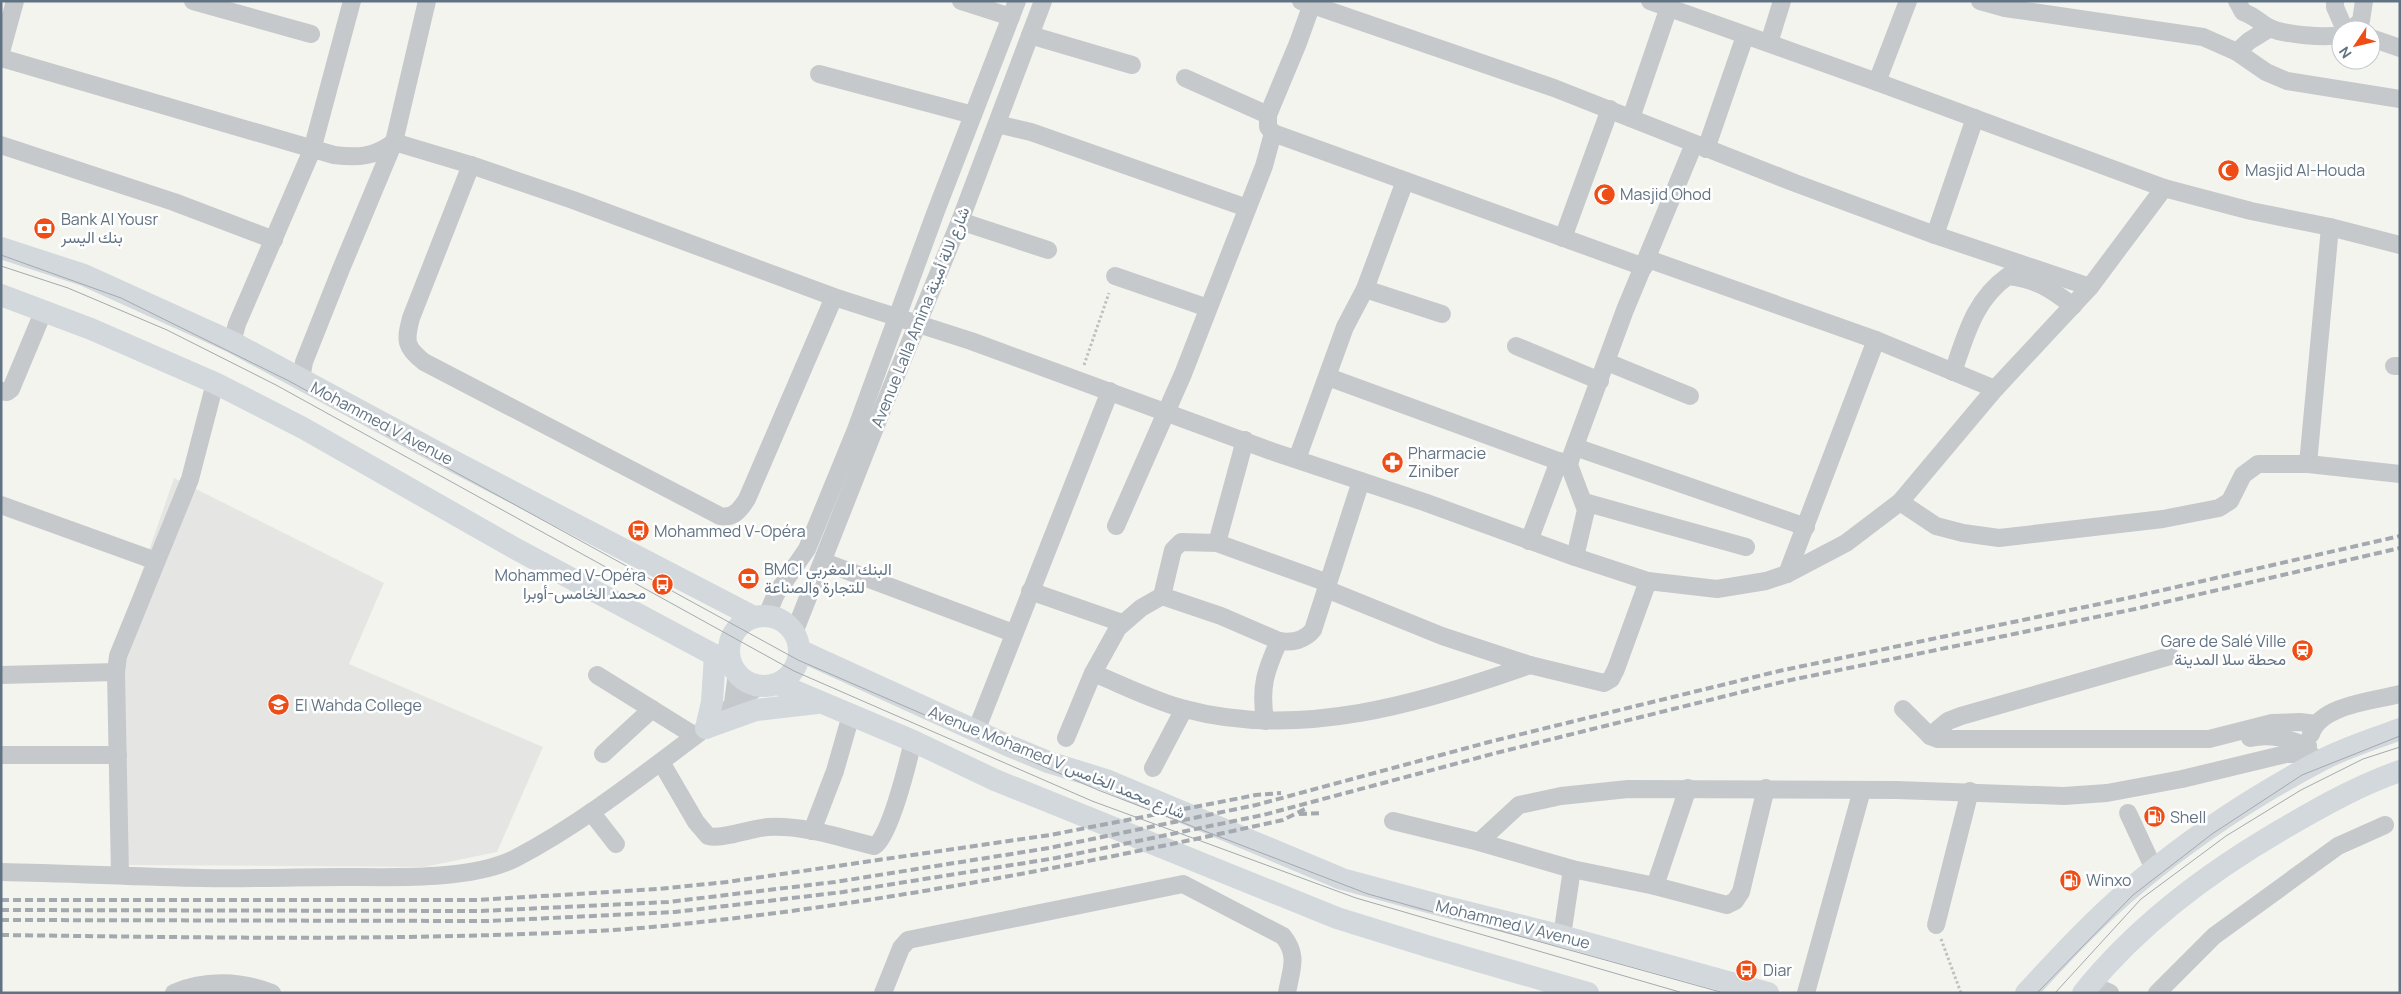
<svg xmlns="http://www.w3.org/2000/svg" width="2401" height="994" viewBox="0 0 2401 994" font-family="Manrope,Vazirmatn,sans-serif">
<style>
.built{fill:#e5e6e3}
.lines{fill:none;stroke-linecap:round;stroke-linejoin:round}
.path{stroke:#bfc0c2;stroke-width:3;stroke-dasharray:2.5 2.5;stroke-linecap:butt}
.minor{stroke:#c6c9cc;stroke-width:18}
.major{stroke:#d2d8dc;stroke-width:22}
.tram{stroke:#a3a9af;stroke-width:1}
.rail{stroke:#a3a9af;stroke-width:4;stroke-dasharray:8 4;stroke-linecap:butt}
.labels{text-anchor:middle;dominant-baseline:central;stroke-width:5;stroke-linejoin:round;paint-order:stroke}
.poi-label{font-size:16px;fill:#617383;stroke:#fff;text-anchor:start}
.street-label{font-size:16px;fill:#617383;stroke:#fff}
</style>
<rect width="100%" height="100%" fill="#f4f4ef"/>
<path class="built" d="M174 478 384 583 349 664 543 747 497 852 424 867 129 865 118 849 112 658Z"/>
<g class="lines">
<g class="path">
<path d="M1084 365 1109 293"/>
<path d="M1941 939 1961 993"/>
</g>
<g class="minor">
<path d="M193 1 311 34"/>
<path d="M961 1 1011 17"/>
<path d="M1301 1 1554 88 1795 183 1935 235 2090 287"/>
<path d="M1650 1 1877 82 2164 188 2251 211 2330 227 2400 245"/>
<path d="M1980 1 2005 8 2203 37 2237 52 2266 72 2287 81 2400 99"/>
<path d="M2237 1 2243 12C2255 16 2260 23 2270 28 2285 35 2325 38 2341 35"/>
<path d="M2335 1V7L2345 30"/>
<path d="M2351 30 2361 21 2364 1"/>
<path d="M1030 35 1132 65"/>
<path d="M2371 38 2400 48"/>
<path d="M1769 43 1782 1"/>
<path d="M1 52 15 1"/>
<path d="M2237 52 2249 41 2270 28"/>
<path d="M1 58 334 155C358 158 375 157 394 142L471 165 573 200 834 297 971 341 1271 451 1424 502 1575 557 1648 581 1717 589 1766 581 1787 574 1846 543 1900 502 1995 389 2090 287 2164 188"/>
<path d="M819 74 973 115"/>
<path d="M1185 78 1268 115"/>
<path d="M1877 82 1908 1"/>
<path d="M1631 118 1671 1"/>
<path d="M997 124 1031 132 1247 208"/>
<path d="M1273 133 1644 267"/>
<path d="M1 145 174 202 274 240"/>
<path d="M1706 149 1745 36"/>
<path d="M471 165 411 318C405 341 405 347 424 362L720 516C733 519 740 510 747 499L834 297"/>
<path d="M960 221 1048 250"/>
<path d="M1935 235 1975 118"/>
<path d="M1563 238 1610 109"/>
<path d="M1648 259 1876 340 1995 389"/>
<path d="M1115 276 1208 308"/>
<path d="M1365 289 1442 314"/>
<path d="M232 342 237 324 312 150 352 1"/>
<path d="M1516 346 1600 381"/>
<path d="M1607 362 1690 396"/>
<path d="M2394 366H2400"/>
<path d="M1953 372C1966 335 1974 300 2008 276 2036 279 2051 289 2073 306"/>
<path d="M1328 377 1569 465"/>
<path d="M301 379 304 362 341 269 394 142 427 1"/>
<path d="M1 391 7 392 11 389 44 310"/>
<path d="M1575 447 1806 527"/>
<path d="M1297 459 1345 327 1365 289 1405 181"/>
<path d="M2308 464 2330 227"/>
<path d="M1584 502 1746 547"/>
<path d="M1900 502 1936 526 1963 533 1999 538 2163 519 2219 508 2230 501 2243 475 2258 464H2308L2400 474"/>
<path d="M1 505 156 561"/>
<path d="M1116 526 1183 374 1264 166 1273 133 1268 127V115L1298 43 1313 1"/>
<path d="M1529 541 1559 461"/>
<path d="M1217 543 1245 440"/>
<path d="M1575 557 1586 510 1569 465 1572 454 1625 310 1694 144"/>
<path d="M824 562 1013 633"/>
<path d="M1787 574 1876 340"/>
<path d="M1326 589 1442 636 1530 665 1604 683 1611 679 1616 669 1648 581"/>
<path d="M1030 591 1122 623"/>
<path d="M1162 596 1173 550 1181 542 1217 543 1328 583"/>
<path d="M767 615 776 594 807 549 855 432 936 211 1017 1"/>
<path d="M794 633 884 405 960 221 1043 1"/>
<path d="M1093 673C1123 685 1154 701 1185 709 1299 740 1423 703 1530 665"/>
<path d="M1 675 116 672"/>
<path d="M597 675 695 736"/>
<path d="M733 703 737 673"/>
<path d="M1903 709 1930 736 1938 739H2209L2272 723 2300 722 2316 724"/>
<path d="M1265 721C1260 687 1265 672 1279 641 1292 643 1305 640 1313 630L1361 481"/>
<path d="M976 731 1110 391"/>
<path d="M2311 734C2320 705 2373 701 2400 694"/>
<path d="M1930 736 1948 721 1961 716 2170 656"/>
<path d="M1066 738 1093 673 1118 628 1141 608 1162 596 1221 616 1279 641"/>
<path d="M2250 738C2272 733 2288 739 2308 746"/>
<path d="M603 754 652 709"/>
<path d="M1 755H118"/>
<path d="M661 762 696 822 708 836C721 840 752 828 768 827 804 825 841 838 874 846 889 842 909 758 913 741"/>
<path d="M1153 768 1184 709"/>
<path d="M591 812 616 844"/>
<path d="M2128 813 2154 869"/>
<path d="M1393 821 1479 842 1572 869 1655 886 1727 905 1735 901 1741 892 1766 788"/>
<path d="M812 831 835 771 851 715"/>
<path d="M1479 842 1519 805 1561 796 1628 789 1897 790 2064 796 2107 793 2182 779 2286 754H2307L2322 760"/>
<path d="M1 872C68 873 135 877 202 878 249 879 295 877 342 877 392 877 471 881 516 858 581 824 640 777 699 733 720 717 738 699 760 686"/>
<path d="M120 875 116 672 118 656 190 479 215 383"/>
<path d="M1655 886 1688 788"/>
<path d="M1936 925 1970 791"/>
<path d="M1562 936 1572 869"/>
<path d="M2090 984 2110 993"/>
<path d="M174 993C204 979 242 981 272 993"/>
<path d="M883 993 901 948 908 940 1183 884 1283 936C1299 956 1291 969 1287 993"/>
<path d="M1806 993 1862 790"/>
<path d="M2157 993 2214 936 2338 846 2385 825"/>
</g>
<g class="major">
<path d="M1 248 84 275 232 342 455 462 754 617"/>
<path d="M1 295 91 329 215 383 303 428 516 549 731 664"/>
<circle cx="764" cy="651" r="35"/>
<path d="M799 650 1007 745 1048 762 1106 780 1342 879 1439 905 1562 936 1768 993"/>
<path d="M778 684 913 741 995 780 1337 918 1430 947 1588 993"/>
<path d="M706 728 756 710 817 703"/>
<path d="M706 728 712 702 715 655"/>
<path d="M2026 993C2061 955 2096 917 2136 884 2193 836 2257 794 2322 760 2347 747 2374 739 2400 729"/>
<path d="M2083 993C2139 923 2211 870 2288 826 2324 805 2360 785 2400 771"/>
</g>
<g class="tram">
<path d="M1 255 121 298 289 381 798 660 1098 790 1368 894 1724 993"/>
<path d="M1 266 68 288 167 330 276 385 794 671 1092 801 1356 898 1683 993"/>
<path d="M2037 993 2133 895 2212 834 2302 775 2400 736"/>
<path d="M2055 993 2141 899 2226 836 2301 790 2363 759 2400 747"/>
</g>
<g class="rail">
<path d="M1299 814 1323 813"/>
<path d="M1 900H477L658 889 727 882 1050 835 1256 795 1281 793"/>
<path d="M1 910 481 911 668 902 835 882 1049 848 1256 805 1489 742 1779 671 2128 598 2400 536"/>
<path d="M1 920 488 921 675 912 843 892 1056 858 1263 815 1496 753 1786 681 2135 609 2400 548"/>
<path d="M1 935C166 937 330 940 494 935 557 933 620 931 682 924 885 903 1084 864 1283 820L1307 808"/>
</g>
</g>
<defs>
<symbol id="mosque-disc" viewBox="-11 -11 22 22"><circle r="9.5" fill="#ee4d16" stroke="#fff"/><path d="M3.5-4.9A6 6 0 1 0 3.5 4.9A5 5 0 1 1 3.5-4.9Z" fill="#fff"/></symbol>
<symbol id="bank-disc" viewBox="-11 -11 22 22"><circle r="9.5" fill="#ee4d16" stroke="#fff"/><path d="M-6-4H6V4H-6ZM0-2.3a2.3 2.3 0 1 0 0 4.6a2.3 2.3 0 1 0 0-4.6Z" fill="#fff"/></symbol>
<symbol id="pharmacy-disc" viewBox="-11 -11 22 22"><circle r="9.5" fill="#ee4d16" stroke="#fff"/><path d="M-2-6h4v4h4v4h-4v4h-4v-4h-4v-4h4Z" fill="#fff"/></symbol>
<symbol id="bus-disc" viewBox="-11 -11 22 22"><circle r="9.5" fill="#ee4d16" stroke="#fff"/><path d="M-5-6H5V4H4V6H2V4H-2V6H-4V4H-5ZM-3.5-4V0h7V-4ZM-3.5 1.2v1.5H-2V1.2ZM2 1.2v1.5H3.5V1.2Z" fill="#fff"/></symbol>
<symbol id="station-disc" viewBox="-11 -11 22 22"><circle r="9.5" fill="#ee4d16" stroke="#fff"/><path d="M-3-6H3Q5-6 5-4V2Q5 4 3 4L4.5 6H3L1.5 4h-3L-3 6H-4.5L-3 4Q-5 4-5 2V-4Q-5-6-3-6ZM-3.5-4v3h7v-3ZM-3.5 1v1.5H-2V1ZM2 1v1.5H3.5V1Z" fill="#fff"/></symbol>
<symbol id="school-disc" viewBox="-11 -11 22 22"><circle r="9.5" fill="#ee4d16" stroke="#fff"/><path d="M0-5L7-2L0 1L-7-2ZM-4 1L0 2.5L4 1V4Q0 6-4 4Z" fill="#fff"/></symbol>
<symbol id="fuel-disc" viewBox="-11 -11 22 22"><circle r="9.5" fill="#ee4d16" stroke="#fff"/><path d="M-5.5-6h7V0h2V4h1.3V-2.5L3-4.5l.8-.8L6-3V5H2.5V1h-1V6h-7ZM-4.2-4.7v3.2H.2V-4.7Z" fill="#fff"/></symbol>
</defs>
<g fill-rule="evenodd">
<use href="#mosque-disc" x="2216" y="158" width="25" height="25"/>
<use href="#mosque-disc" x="1592" y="182" width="25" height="25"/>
<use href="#bank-disc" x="32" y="216" width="25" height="25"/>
<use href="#pharmacy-disc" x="1380" y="450" width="25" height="25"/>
<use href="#bus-disc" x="626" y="518" width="25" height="25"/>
<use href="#bank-disc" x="736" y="566" width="25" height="25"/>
<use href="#bus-disc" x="650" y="572" width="25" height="25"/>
<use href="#station-disc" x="2290" y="638" width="25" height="25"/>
<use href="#school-disc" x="266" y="692" width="25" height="25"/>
<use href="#fuel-disc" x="2142" y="804" width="25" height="25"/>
<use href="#fuel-disc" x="2058" y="868" width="25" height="25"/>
<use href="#bus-disc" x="1734" y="958" width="25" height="25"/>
</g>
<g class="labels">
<g class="poi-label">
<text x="2245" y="170">Masjid Al-Houda</text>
<text x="1620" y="194">Masjid Ohod</text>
<text x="61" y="219">Bank Al Yousr<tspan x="61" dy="18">بنك اليسر</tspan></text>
<text x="1408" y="453">Pharmacie<tspan x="1408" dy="18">Ziniber</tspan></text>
<text x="654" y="531">Mohammed V-Opéra</text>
<text x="764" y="569">BMCI البنك المغربي<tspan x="764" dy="18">للتجارة والصناعة</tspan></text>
<text x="646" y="575" text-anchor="end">Mohammed V-Opéra<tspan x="646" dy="18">محمد الخامس-أوبرا</tspan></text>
<text x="2286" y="641" text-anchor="end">Gare de Salé Ville<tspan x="2286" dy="18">محطة سلا المدينة</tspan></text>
<text x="295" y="705">El Wahda College</text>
<text x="2170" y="817">Shell</text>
<text x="2086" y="880">Winxo</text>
<text x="1763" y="970">Diar</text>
</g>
<g class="street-label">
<text transform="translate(920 317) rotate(-68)">Avenue Lalla Amina شارع لالة أمينة</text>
<text transform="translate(382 423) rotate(28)">Mohammed V Avenue</text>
<text transform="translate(1057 762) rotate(22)">Avenue Mohamed V شارع محمد الخامس</text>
<text transform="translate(1513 924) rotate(14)">Mohammed V Avenue</text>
</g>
</g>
<rect width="2401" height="994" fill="none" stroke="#617383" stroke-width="5"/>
<g transform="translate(2356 45) rotate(235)"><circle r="24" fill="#ffffff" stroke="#c0c7cd"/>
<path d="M0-4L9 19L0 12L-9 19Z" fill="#ee4d16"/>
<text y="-8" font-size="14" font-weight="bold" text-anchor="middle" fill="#617383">N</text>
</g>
</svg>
